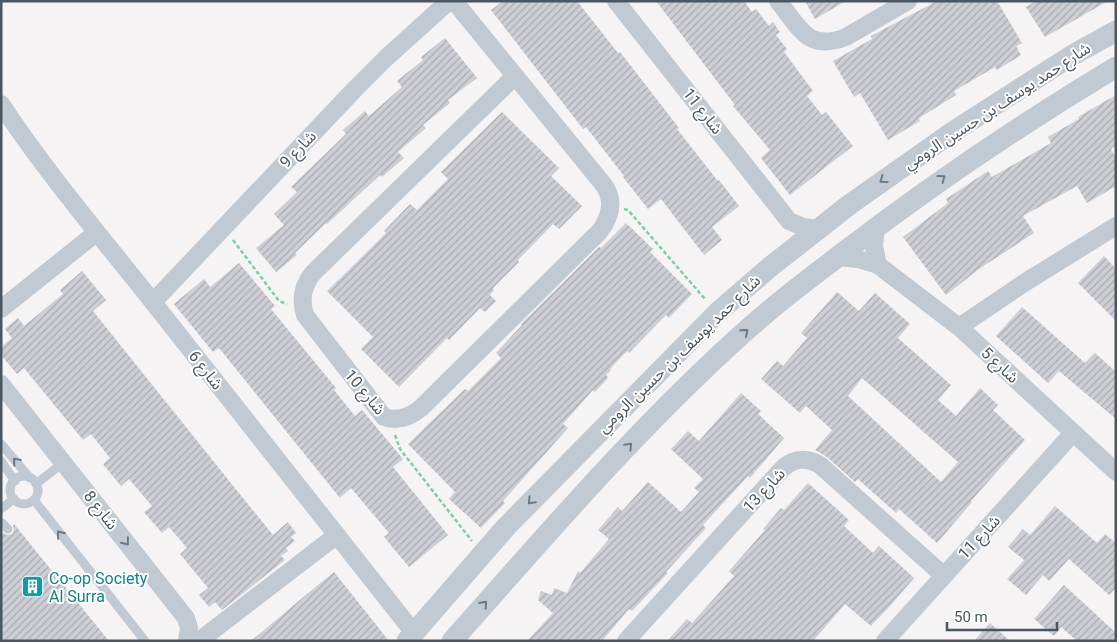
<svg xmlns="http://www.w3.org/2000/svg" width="1117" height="642" viewBox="0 0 1117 642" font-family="Roboto,'Noto Sans Arabic',sans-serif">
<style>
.building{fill:url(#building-hatch);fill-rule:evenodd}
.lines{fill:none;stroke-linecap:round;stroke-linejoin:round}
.path{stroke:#7ad0a6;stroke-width:2.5;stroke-dasharray:4 2.5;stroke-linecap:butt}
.service{stroke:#c1cad2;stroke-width:9}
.minor{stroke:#c1cad2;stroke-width:18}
.tertiary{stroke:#c1cad2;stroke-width:21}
.oneway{stroke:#6e7983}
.labels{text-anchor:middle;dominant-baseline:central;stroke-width:4;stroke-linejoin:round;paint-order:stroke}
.street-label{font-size:16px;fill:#4a5661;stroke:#fff}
.culture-label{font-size:16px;fill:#0d838f;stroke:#fff;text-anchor:start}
</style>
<defs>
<pattern id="building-hatch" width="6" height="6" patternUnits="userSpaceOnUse" patternTransform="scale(1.25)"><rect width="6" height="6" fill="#cdcfd5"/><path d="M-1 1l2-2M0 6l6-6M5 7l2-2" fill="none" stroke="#a8abb0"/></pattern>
</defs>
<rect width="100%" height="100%" fill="#f5f3f3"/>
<g class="building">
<path d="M503 1H577L618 53 620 52 679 128 677 129 718 181 719 180 739 206 712 227 722 240 704 255 661 199 648 209 623 177 624 176 586 127 583 129 491 10Z"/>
<path d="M656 1H744L752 12 756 9 769 26 773 22 780 32 776 35 787 49 784 52 813 91 807 96 822 115 826 112 853 146 790 195 761 158 770 150 733 106 735 105Z"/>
<path d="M805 1H846L815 19Z"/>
<path d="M937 1H997L1022 43 1016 46 1021 55 997 70 995 67 954 91 956 95 919 118 920 121 888 140 860 93 854 97 833 61 872 39 871 36Z"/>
<path d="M1036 1H1108L1045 37 1026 7Z"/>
<path d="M445 38 477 78 448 100 450 103 423 125 426 128 398 152 404 158 382 177 380 175 327 224 326 223 295 253 297 255 276 272 256 248 284 225 274 214 297 192 291 187 346 134 343 130 365 111 369 116 402 87 397 81 423 60 421 57Z"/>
<path d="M1116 95V145L1111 149 1116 158V186L1087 203 1077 186 1023 216 1034 233 979 269 946 295 903 237 948 203 946 199 988 171 992 177 1051 143 1048 137 1079 119 1078 117Z"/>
<path d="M502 112 559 168 551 176 582 206 559 229 553 224 518 260 519 262 493 288 494 290 490 295 496 301 485 312 480 308 449 340 447 338 399 387 361 349 373 337 327 291 386 233 384 231 410 204 417 210 448 179 441 172Z"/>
<path d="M626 223 653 249 650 252 692 294 669 318 666 315 629 353 627 351 610 369 611 370 606 375 608 378 595 392 593 390 563 424 568 428 503 501 505 503 481 528 449 499 455 492 408 444 465 389 468 391 501 358 496 353 522 325 521 324 599 247 601 248Z"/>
<path d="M1104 256 1116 269V321L1078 283Z"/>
<path d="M239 263 275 306 271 309 336 388 334 390 355 416 362 410 403 459 393 467 448 535 409 567 384 537 389 533 351 488 340 498 219 348 213 352 174 304 204 279 210 287Z"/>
<path d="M82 271 106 300 93 311 234 487 273 535 288 522 296 533 291 537 295 541 286 548 288 551 281 556 285 560 222 610 215 602 209 607 199 595 208 588 180 554 187 548 169 527 162 533 144 512 152 506 129 479 121 486 103 464 110 458 91 434 83 440 24 368 17 374 1 355V347L12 338 5 329 18 318 24 326 63 294 60 290Z"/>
<path d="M837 292 859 311 875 293 910 324 898 338 951 385 938 400 956 416 980 388 998 405 993 410 1025 440 971 501 972 502 937 543 899 509 896 513 858 479 855 482 827 457 815 450 832 430 806 406 800 413 761 379 777 361 783 366 807 338 801 333ZM862 378 958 462 941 482 848 396Z"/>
<path d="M1022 307 1085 363 1095 353 1116 372V419L1059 371 1048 383 996 336Z"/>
<path d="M741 393 761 411 758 414 784 438 750 478 748 476 703 525 706 528 666 572 668 573 632 611 629 609 602 641H527L553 613 538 600 541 591 552 595 554 588 567 593 578 571 580 573 609 539 598 530 618 507 622 511 648 482 681 512 699 492 694 488 703 479 671 449 688 431 699 441Z"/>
<path d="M808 483 849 520 844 526 873 553 879 546 914 578 891 605 871 626 845 604 813 641H667L687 619 692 623 734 576 729 571 765 530 763 529 781 508 784 510Z"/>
<path d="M1055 506 1097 543 1105 534 1116 543V588L1109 595 1069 559 1049 581 1043 575 1026 595 1007 579 1024 560 1008 547 1023 529 1030 535Z"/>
<path d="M14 524 109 641H1V534L3 533 7 535 12 534 14 530 13 525Z"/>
<path d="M334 572 389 641H251L307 594Z"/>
<path d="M1064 585 1116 633V641H1077L1061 627 1054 636 1034 619Z"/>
<path d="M990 623 1010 641H974Z"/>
</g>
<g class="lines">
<g class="path">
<path d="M624 209 628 210 705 299"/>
<path d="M233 240 279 301 287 304"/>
<path d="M395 435 400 449 472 541"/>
</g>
<g class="service">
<path d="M1 444 30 478"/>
<path d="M1 461 15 481"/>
<circle cx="24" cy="490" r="14"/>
<path d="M36 484 64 462"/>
<path d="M34 500 145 641"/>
<path d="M1 509 14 499"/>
<path d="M1 522 8 529"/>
</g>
<g class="minor">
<path d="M454 1 603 184C615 200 611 216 600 231L421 408C410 417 398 422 384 417L305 315C300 299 303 285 313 273L515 76"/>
<path d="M616 1 789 221 803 227 818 229"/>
<path d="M778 1C800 28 808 52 846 37L908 1"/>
<path d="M1 104C48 175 103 239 156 306 242 415 328 524 414 633"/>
<path d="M876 227 874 246 878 265"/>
<path d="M838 257 858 259 878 265 959 327 1116 472"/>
<path d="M153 302 355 89 386 58 449 1"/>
<path d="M1 309 96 233"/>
<path d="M959 327 1024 283 1116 226"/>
<path d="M1 384 186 618 189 628 187 641"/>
<path d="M199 641 337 535"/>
<path d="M626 641 783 468C795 458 806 457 820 465L943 575"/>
<path d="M885 641 1073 433"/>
</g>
<g class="tertiary">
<path d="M407 641 506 527 717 313 770 267 849 205 951 133 1071 56 1116 31"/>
<path d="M452 641C541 541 629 438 728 347 766 311 807 280 848 249 934 183 1023 123 1116 67"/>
</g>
</g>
<defs><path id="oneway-chevron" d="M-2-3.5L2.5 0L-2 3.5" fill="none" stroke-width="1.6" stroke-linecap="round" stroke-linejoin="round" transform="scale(1.25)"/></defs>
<g class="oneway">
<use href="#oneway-chevron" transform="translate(942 178) rotate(-36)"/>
<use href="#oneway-chevron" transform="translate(883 180) rotate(144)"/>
<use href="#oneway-chevron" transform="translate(745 332) rotate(-41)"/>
<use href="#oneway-chevron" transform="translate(629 446) rotate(-46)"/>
<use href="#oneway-chevron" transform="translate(16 461) rotate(-131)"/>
<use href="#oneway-chevron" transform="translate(531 501) rotate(134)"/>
<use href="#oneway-chevron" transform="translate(60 534) rotate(-128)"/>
<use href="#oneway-chevron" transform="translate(126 542) rotate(52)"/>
<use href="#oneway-chevron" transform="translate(484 604) rotate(-48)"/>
</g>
<defs>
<symbol id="building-square" viewBox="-11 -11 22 22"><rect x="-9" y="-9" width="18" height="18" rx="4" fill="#0f9aa8" stroke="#fff"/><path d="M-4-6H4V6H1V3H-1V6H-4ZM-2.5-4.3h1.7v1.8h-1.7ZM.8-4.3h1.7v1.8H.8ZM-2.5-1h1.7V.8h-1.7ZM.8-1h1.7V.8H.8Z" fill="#fff"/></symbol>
</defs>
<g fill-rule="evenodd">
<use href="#building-square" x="20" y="574" width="25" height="25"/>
</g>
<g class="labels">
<g class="street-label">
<text transform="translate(997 106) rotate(-33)">شارع حمد يوسف بن حسين الرومي</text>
<text transform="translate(703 111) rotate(52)">شارع 11</text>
<text transform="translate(298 149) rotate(-46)">شارع 9</text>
<text transform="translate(679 354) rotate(-44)">شارع حمد يوسف بن حسين الرومي</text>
<text transform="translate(1000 365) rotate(43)">شارع 5</text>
<text transform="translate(206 370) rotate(52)">شارع 6</text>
<text transform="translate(365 392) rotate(50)">شارع 10</text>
<text transform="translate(764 490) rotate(-47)">شارع 13</text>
<text transform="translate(101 510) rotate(52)">شارع 8</text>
<text transform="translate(979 537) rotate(-47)">شارع 11</text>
</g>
<g class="culture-label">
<text x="49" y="578">Co-op Society<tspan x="49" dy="18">Al Surra</tspan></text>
</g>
</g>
<rect width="1117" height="642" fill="none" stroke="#4a5661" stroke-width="5"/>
<path d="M947 622v8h110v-8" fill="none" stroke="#4a5661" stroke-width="2.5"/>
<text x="954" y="622" font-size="15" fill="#4a5661" stroke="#ffffff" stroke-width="4" paint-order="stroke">50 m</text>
</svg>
